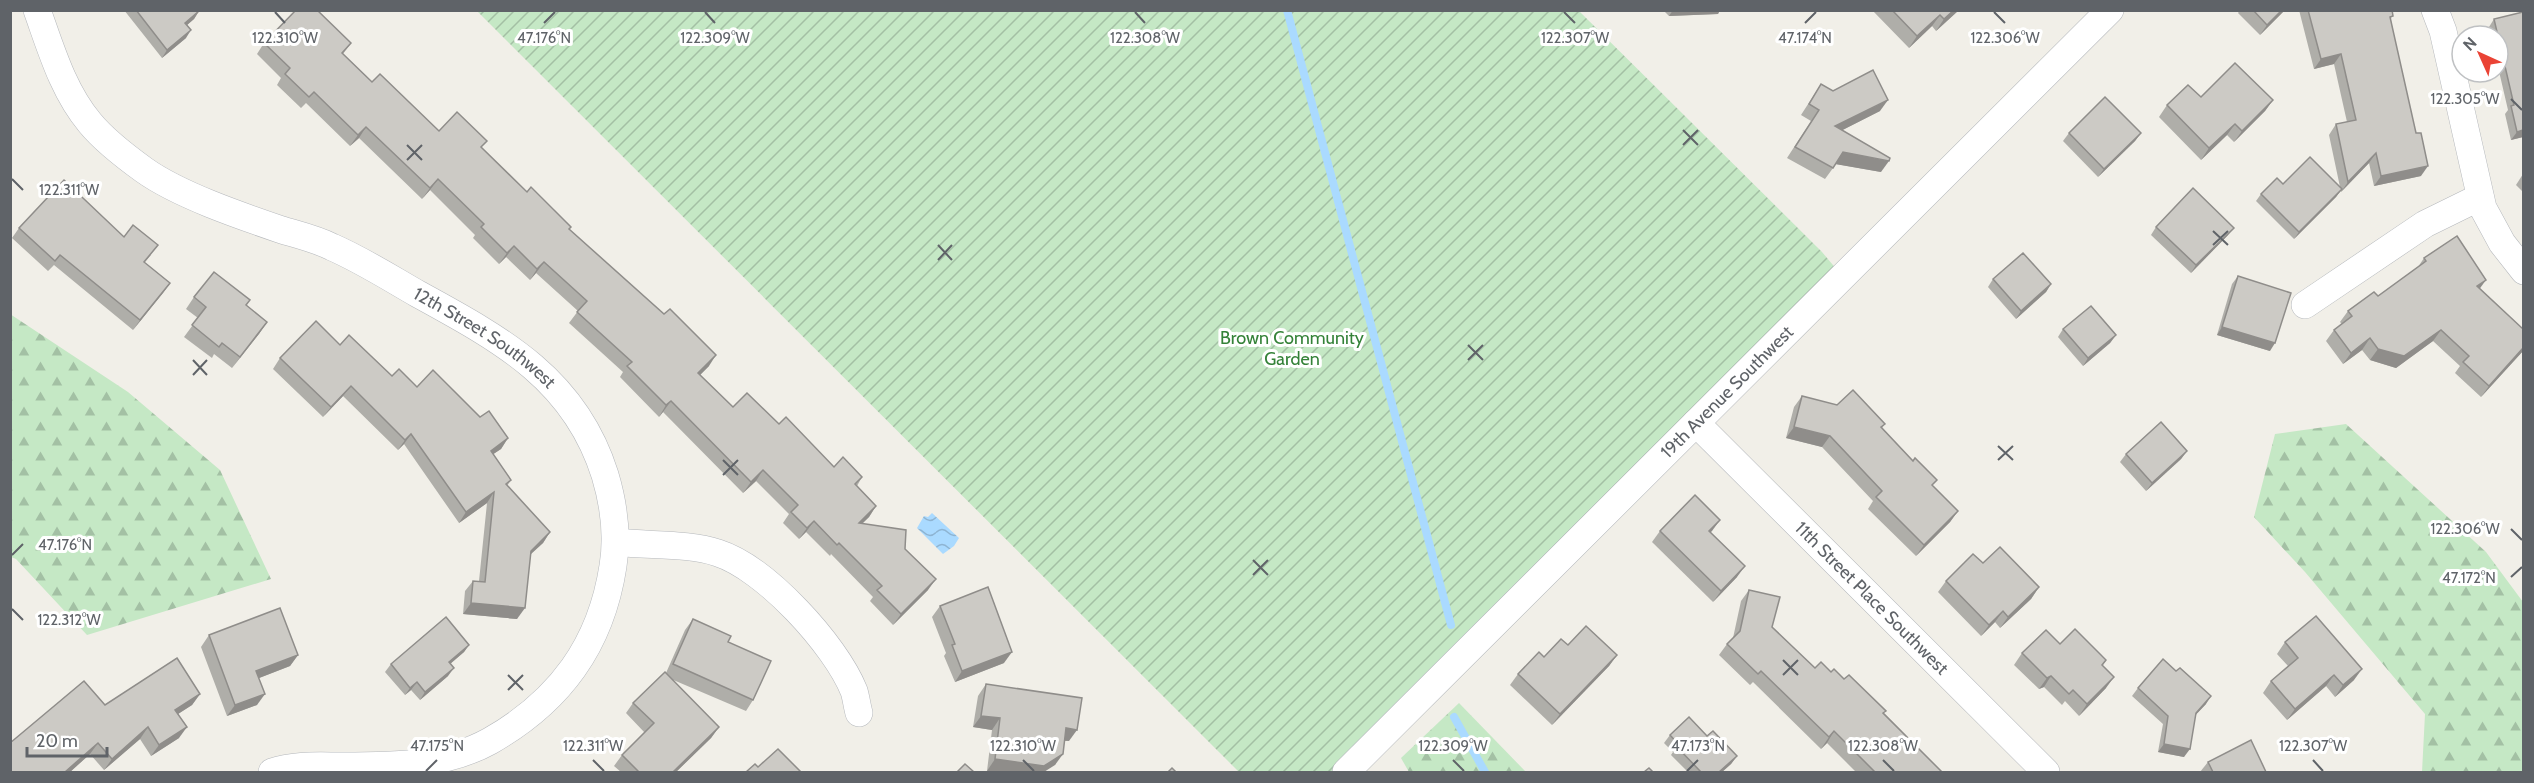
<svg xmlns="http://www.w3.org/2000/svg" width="2534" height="783" viewBox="0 0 2534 783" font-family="Cabin,sans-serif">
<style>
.forest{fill:url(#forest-firs)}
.garden{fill:url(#garden-furrows)}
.water{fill:url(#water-waves)}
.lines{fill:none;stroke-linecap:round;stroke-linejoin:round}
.stream{stroke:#aadaff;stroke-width:8}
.minor-casing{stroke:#b5b8bc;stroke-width:28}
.minor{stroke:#fff;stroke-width:27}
.wall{fill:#afaea9}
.shaded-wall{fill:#8f8d8a}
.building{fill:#cccac5;stroke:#8f8d8a;stroke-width:1.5}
.ticks{fill:none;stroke:#5f6368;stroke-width:2}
.labels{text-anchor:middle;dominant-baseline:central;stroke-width:6;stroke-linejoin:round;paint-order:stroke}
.park-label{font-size:18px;fill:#348238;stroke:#fff}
.street-label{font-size:18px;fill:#5f6368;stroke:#fff}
.ticks-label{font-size:15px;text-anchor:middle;fill:#5f6368;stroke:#fff;stroke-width:6;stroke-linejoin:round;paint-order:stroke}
</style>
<defs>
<pattern id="forest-firs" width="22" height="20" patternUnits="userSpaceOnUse" patternTransform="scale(1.5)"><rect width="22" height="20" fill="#c5e8c5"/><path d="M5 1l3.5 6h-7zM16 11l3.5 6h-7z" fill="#a3c0a4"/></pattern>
<pattern id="garden-furrows" width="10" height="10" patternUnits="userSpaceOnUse" patternTransform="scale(1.5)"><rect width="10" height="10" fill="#c5e8c5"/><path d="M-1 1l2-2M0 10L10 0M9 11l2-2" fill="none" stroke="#a3c0a4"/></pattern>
<pattern id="water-waves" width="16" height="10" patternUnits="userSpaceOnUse" patternTransform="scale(1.5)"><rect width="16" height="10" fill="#aadaff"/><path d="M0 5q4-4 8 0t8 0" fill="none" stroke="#8eb4d2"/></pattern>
</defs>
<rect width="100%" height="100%" fill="#f1efe8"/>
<g class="forest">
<path d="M10 314 128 392 220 470 271 579 87 635 16 559 11 557Z"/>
<path d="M2346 424 2486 552 2523 602V772H2422L2425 714 2305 572 2254 517 2275 434Z"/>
<path d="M1459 703 1526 772H1409L1401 758Z"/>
</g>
<path class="garden" d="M477 11H1579L1822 252 1843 277 1346 772H1239Z"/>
<path class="water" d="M932 513 959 538 954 546 943 554 917 528 924 516 928 517Z"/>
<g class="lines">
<g class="stream">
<path d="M1287 10 1451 625"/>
<path d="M1454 717 1485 772"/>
</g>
<defs>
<g id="minor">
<path id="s1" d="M37 10C51 49 63 91 90 123 104 140 126 157 144 170 179 195 241 216 282 230 299 235 316 239 332 247 362 260 390 278 418 294 502 340 575 379 605 475 614 505 618 535 613 566 601 645 560 701 490 741 445 766 393 766 343 766 319 766 295 764 272 772"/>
<path d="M2435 10 2443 31 2483 208 2502 243 2524 271"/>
<path d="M2305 305 2425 224 2480 197"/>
<path id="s2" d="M1696 423 2046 772"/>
<path d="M617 542C649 546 688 543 718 553 765 568 835 644 854 691 856 697 857 706 859 713"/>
<path id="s3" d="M1346 772 2110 10"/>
</g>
</defs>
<use href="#minor" class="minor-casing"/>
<use href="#minor" class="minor"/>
</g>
<g class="wall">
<path d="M124 10H199V11L194 19 187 25 186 38 162 58Z"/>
<path d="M1663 10H1720L1718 14 1669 16Z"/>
<path d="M1959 10 1936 31 1932 26 1909 48 1873 11Z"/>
<path d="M2240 10H2285L2260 35 2238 13Z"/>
<path d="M2299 10H2392L2391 20 2421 176 2374 186 2369 163 2341 192V190L2336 197 2294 239 2256 201 2261 194 2283 184 2340 187 2329 135 2336 124 2347 122 2334 64 2314 69Z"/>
<path d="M2494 19 2523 137 2511 140 2505 114 2508 110 2498 67V36H2491L2489 27Z"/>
<path d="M264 43H351L343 54 372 82 439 131 482 148 527 192 569 229 709 366 700 375 733 407 779 424 834 467 862 477 857 486 876 506 869 517 862 524 905 549 928 590 893 625 870 601 873 597 831 554 830 556 806 532 799 539 783 523 789 514 756 481 743 493 663 412 659 417 620 377 623 372 569 323 578 311 536 273 530 280 506 257 499 264 473 238 475 235 430 190 422 199 359 138 350 146 306 103 301 108 277 85 281 78 257 54Z"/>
<path d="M1821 84 1833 91 1880 111 1842 130 1881 172 1836 164 1825 179 1787 158 1811 121 1801 115Z"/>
<path d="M2273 100 2265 111 2234 142 2227 135 2201 160 2159 117 2167 105Z"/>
<path d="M2069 133H2141L2135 141 2098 177 2063 141Z"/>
<path d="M2523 174V192L2516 185Z"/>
<path d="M2156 227 2228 235 2191 273 2151 235Z"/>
<path d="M19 228 124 237 151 255 144 263 170 283 133 330 54 265 48 271 12 238Z"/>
<path d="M2424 258 2480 289 2523 351 2481 397 2455 373 2460 366 2433 341 2396 368 2370 360 2362 350 2343 364 2326 341 2334 330 2342 324 2340 322 2348 311 2378 296 2418 267Z"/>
<path d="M2238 276 2270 351 2217 335 2232 284Z"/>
<path d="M1993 279 2051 284 2046 292 2016 319 1988 287Z"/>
<path d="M194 297 246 305 267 322 232 368 214 354 212 358 184 337 198 318 186 309Z"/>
<path d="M2063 329 2116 335 2110 343 2083 366 2058 337Z"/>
<path d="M340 345 392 376 417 387 480 417 508 438 501 449 493 454 511 480 507 486 550 532 543 543 530 555 517 619 463 614 465 591 473 581H479L487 503 459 523 404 444 398 450 343 396 323 417 273 369 280 358Z"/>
<path d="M1802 396 1885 424 1882 428 1933 486 1958 511 1950 522 1916 556 1868 509 1873 501 1822 447 1786 438 1794 407Z"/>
<path d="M2187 451 2181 459 2146 491 2120 462 2126 454Z"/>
<path d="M1660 531 1711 533 1737 577 1713 602 1652 542Z"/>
<path d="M1983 563 2039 587 2031 599 2000 628 1995 622 1981 636 1938 592 1946 581Z"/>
<path d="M1749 590 1772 627 1815 668 1831 672 1844 679 1884 713 1942 772H1856L1827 743 1821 749 1753 682 1750 685 1719 655 1727 644 1733 638 1741 601Z"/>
<path d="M940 606 1004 663 955 682 944 656 946 653 932 617Z"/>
<path d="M693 619 728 642 753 700 746 711 671 679 719 727 711 738 676 772H621L614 766 622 755 645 733 626 713 633 703 666 673 685 630Z"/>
<path d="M209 635 298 655 290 666 259 678 257 705 227 716 201 647Z"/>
<path d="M2285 642 2354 680 2335 697 2326 686 2287 720 2263 693 2271 681 2288 666 2277 654Z"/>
<path d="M2060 644 2106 660 2103 665 2106 688 2079 716 2065 701 2062 705 2044 687 2039 689 2014 665 2022 653Z"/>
<path d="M469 645 464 652 450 664 448 676 420 700 411 690 405 695 385 672 391 664Z"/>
<path d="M1568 645 1617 655 1609 666 1552 725 1510 685 1518 674 1544 657Z"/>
<path d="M2176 671 2206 704 2195 715 2184 757 2158 752 2163 724 2132 696 2138 688Z"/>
<path d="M986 684 1069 741H1065L1055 765 987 771 992 730 973 727 978 696Z"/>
<path d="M200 694 192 705 178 714 179 738 151 756 140 739 104 770 90 754 70 772H10L105 705Z"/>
<path d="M1670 735 1707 736 1737 756 1731 764 1722 772H1688L1671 755 1673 752 1664 743Z"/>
<path d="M2208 762 2266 772H2200Z"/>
</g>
<g class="shaded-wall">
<path d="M1673 10H1720L1718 14 1669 16Z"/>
<path d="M1954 10H1959L1936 31 1944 19Z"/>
<path d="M2282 10H2285L2260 35 2267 25Z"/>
<path d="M199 11 194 19 180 31 185 23Z"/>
<path d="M1940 15 1932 26 1909 48 1917 36Z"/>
<path d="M191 30 186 38 162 58 167 50Z"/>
<path d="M2341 54 2334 64 2314 69 2321 59Z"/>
<path d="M1888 100 1880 111 1827 138 1835 126Z"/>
<path d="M2273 100 2265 111 2234 142 2242 131Z"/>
<path d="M2235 124 2227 135 2201 160 2209 148Z"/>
<path d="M366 127 359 138 350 146 358 135Z"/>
<path d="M2523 130V137L2511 140 2517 132Z"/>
<path d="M2141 133 2135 141 2098 177 2104 169Z"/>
<path d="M1843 152 1889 161 1881 172 1835 164Z"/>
<path d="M2376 153 2369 163 2341 192 2348 182Z"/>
<path d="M2428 166 2421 176 2374 186 2381 176Z"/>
<path d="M438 179 430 190 422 199 430 188Z"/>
<path d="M2342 189 2336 197 2294 239 2299 232Z"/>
<path d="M2234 228 2228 235 2191 273 2196 265Z"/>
<path d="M514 246 506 257 499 264 507 253Z"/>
<path d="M544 262 536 273 530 280 537 269Z"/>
<path d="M2486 280 2478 291 2477 286Z"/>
<path d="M170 283 163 293 133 330 140 320Z"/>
<path d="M2051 284 2046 292 2016 319 2021 311Z"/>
<path d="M267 322 259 334 232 368 240 357Z"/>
<path d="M2222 327 2275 343 2270 351 2217 335Z"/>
<path d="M2441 330 2433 341 2396 368 2370 360 2378 349Z"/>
<path d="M2116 335 2110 343 2083 366 2088 358Z"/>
<path d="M2370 338 2362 350 2343 364 2351 353Z"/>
<path d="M2523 348V351L2481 397 2489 386Z"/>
<path d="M716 355 709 366 691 384 698 373Z"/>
<path d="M351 386 343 396 323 417 331 407Z"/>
<path d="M671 401 663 412 659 417 666 405Z"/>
<path d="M1794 427 1830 436 1822 447 1786 438Z"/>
<path d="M411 434 404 444 398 450 405 440Z"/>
<path d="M508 438 501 449 483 461 491 451Z"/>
<path d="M2187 451 2181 459 2146 491 2152 483Z"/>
<path d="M763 470 756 481 743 493 751 482Z"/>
<path d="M494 492 487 503 459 523 466 512Z"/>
<path d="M876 506 869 517 851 534 859 523Z"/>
<path d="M1958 511 1950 522 1916 556 1924 545Z"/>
<path d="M1720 520 1712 531 1701 542 1709 531Z"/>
<path d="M814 521 806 532 799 539 807 528Z"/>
<path d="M550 532 543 543 523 561 531 551Z"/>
<path d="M1745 566 1737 577 1713 602 1721 591Z"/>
<path d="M936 579 928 590 893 625 901 614Z"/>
<path d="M2039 587 2031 599 2000 628 2008 617Z"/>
<path d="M471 603 525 608 517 619 463 614Z"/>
<path d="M2003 611 1995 622 1981 636 1989 625Z"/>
<path d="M469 645 464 652 443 670 449 662Z"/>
<path d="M1012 652 1004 663 955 682 962 671Z"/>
<path d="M298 655 290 666 249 682 256 671Z"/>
<path d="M1617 655 1609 666 1552 725 1560 714Z"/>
<path d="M454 668 448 676 420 700 425 692Z"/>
<path d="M2362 669 2354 680 2335 697 2343 685Z"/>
<path d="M2334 675 2326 686 2287 720 2295 709Z"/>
<path d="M2051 676 2044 687 2039 689 2047 678Z"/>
<path d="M2114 677 2106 688 2079 716 2087 704Z"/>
<path d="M417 682 411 690 405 695 410 688Z"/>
<path d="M200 694 192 705 167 721 175 710Z"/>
<path d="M265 694 257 705 227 716 235 705Z"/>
<path d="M2211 696 2206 704 2190 721 2196 713Z"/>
<path d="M981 716 1000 718 992 730 973 727Z"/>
<path d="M148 727 140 739 104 770 112 759Z"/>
<path d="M187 727 179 738 151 756 159 745Z"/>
<path d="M719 727 711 738 676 772H673Z"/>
<path d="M1066 728 1077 730 1069 741 1058 740Z"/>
<path d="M1834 731 1827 743 1821 749 1829 737Z"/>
<path d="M98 743 90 754 70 772H65Z"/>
<path d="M2164 744 2190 749 2184 757 2158 752Z"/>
<path d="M1063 754 1055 765 1044 772H999L987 771 995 759Z"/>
<path d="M1737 756 1731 764 1722 772H1719Z"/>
</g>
<g class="building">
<path d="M136 10H199V11L185 23 191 30 167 50Z"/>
<path d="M296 10H317L351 43 342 53 372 82 380 74 439 131 457 112 487 141 481 147 527 192 531 187 571 227 569 229 664 314 670 309 716 355 698 373 733 407 747 393 779 424 786 417 834 467 843 457 862 477 855 484 876 506 859 523 906 530 905 549 936 579 901 614 877 590 882 586 839 543 837 545 814 521 807 528 791 512 798 505 763 470 751 482 671 401 666 405 627 366 632 362 577 312 587 301 544 262 537 269 514 246 507 253 481 227 484 224 438 179 430 188 366 127 358 135 314 92 309 97 285 74 290 68 264 43Z"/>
<path d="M1892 10H1954L1944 19 1940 15 1917 36Z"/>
<path d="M2253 10H2282L2267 25Z"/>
<path d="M2308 10H2392L2393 16 2390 17 2416 133H2421L2428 166 2381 176 2376 153 2348 182 2336 124 2356 120 2341 54 2321 59Z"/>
<path d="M2523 12V130L2517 132 2511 106 2514 105 2494 19Z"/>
<path d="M2235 63 2273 100 2242 131 2235 124 2209 148 2167 105 2188 85 2201 97Z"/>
<path d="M1873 70 1888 100 1835 126 1890 158 1889 161 1843 152 1833 168 1795 147 1819 110 1809 104 1821 84 1833 91Z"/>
<path d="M2105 97 2141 133 2104 169 2069 133Z"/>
<path d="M2310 157 2342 189 2299 232 2261 194 2277 178 2283 184Z"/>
<path d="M64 180 124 237 133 225 158 245 144 262 170 283 140 320 60 255 55 261 19 228Z"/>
<path d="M2193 188 2234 228 2196 265 2156 227Z"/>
<path d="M2457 236 2486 280 2477 286 2523 329V348L2489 386 2463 362 2469 356 2441 330 2404 356 2378 349 2370 338 2351 353 2334 330 2352 316 2348 311 2374 292 2378 296 2426 261 2424 258Z"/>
<path d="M2023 253 2051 284 2021 311 1993 279Z"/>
<path d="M214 272 250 300 246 305 267 322 240 357 222 343 219 347 192 325 206 307 194 297Z"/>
<path d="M2238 276 2291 293 2275 343 2222 327Z"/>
<path d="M2091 306 2116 335 2088 358 2063 329Z"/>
<path d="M316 321 340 345 349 335 392 376 399 369 417 387 433 370 480 417 489 411 508 438 491 451 511 480 506 484 550 532 531 551 525 608 471 603 473 581 485 582 494 492 466 512 411 434 405 440 351 386 331 407 280 358Z"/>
<path d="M1853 390 1885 424 1881 427 1913 461 1915 458 1937 480 1932 485 1958 511 1924 545 1876 497 1882 491 1830 436 1794 427 1802 396 1837 405Z"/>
<path d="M2161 422 2187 451 2152 483 2126 454Z"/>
<path d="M1695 495 1720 520 1709 531 1745 566 1721 591 1660 531Z"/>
<path d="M2000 547 2039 587 2008 617 2003 611 1989 625 1946 581 1973 554 1983 563Z"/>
<path d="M988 587 1012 652 962 671 952 645 955 644 940 606Z"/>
<path d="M1749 590 1780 597 1772 627 1815 668 1821 662 1831 672 1834 669 1844 679 1849 675 1886 711 1883 713 1942 772H1875L1834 731 1829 737 1761 671 1758 674 1727 644 1740 631Z"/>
<path d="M280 608 298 655 256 671 265 694 235 705 209 635Z"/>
<path d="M2316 616 2362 669 2343 685 2334 675 2295 709 2271 681 2298 658 2285 642Z"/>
<path d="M446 617 469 645 449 662 454 668 425 692 417 682 410 688 391 664Z"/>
<path d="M693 619 731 636 728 642 771 661 753 700 673 664Z"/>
<path d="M1586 626 1617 655 1560 714 1518 674 1539 652 1544 657 1561 639 1568 645Z"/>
<path d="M2075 629 2106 660 2102 665 2114 677 2087 704 2073 690 2069 694 2051 676 2047 678 2022 653 2046 630 2060 644Z"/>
<path d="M177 658 200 694 175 710 187 727 159 745 148 727 112 759 98 743 65 772H10V743L84 681 105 705Z"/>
<path d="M2163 659 2176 671 2180 668 2211 696 2196 713 2190 749 2164 744 2168 716 2138 688Z"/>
<path d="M665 672 719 727 673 772H639L622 755 654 723 633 703Z"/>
<path d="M986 684 1082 698 1077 730 1066 728 1063 754 1044 766 995 759 1000 718 981 716Z"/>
<path d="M1689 717 1707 736 1713 731 1737 756 1719 772H1701L1677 747 1679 745 1670 735Z"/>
<path d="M2251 740 2266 772H2213L2208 762Z"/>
<path d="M778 749 801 772H746L755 764 758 767Z"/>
<path d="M965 764 974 772H957Z"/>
<path d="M1172 768 1176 772H1168Z"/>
<path d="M1649 768 1653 772H1644Z"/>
</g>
<path class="ticks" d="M275 12 285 23M705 12 715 23M1135 12 1145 23M1564 12 1575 23M1994 12 2005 23M544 23 555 12M1805 23 1816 12M2511 99 2522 110M1683 130 1698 145M407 145 422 160M1683 145 1698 130M407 160 422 145M12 179 23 190M2213 231 2228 245M938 245 952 260M2213 245 2228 231M938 260 952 245M1468 345 1483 360M193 360 207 375M1468 360 1483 345M193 375 207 360M1998 446 2013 460M723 460 738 475M1998 460 2013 446M723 475 738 460M2511 529 2522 540M12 555 23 544M1253 560 1268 575M1253 575 1268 560M2511 577 2522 567M12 609 23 620M1783 660 1798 675M508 675 523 690M1783 675 1798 660M508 690 523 675M593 760 604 771M1023 760 1034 771M1453 760 1464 771M1883 760 1894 771M2313 760 2323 771M426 771 437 760M1687 771 1698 760"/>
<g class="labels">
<g class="park-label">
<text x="1292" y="338">Brown Community<tspan x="1292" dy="21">Garden</tspan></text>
</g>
<g class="street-label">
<text stroke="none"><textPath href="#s1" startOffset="579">12th Street Southwest</textPath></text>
<text stroke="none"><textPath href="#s3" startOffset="538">19th Avenue Southwest</textPath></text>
<text stroke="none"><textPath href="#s2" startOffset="248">11th Street Place Southwest</textPath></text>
</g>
</g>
<g class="ticks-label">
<text x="285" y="43">122.310°W</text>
<text x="715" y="43">122.309°W</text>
<text x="1145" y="43">122.308°W</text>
<text x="1575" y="43">122.307°W</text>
<text x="1805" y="43">47.174°N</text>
<text x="2005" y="43">122.306°W</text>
<text x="544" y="43">47.176°N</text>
<text x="2465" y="104">122.305°W</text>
<text x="69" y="195">122.311°W</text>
<text x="2465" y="534">122.306°W</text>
<text x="65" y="550">47.176°N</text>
<text x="2469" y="583">47.172°N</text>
<text x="69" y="625">122.312°W</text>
<text x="437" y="751">47.175°N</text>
<text x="593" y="751">122.311°W</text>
<text x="1023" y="751">122.310°W</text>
<text x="1453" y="751">122.309°W</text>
<text x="1698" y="751">47.173°N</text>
<text x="1883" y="751">122.308°W</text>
<text x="2313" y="751">122.307°W</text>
</g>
<rect width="2534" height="783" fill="none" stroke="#5f6368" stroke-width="24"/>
<g transform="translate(2480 54) rotate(315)"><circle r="28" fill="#ffffff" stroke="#bfc1c3" stroke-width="1.5"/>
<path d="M0-4.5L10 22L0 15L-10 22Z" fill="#ea4335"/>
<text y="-9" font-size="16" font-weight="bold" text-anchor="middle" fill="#5f6368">N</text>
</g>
<path d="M27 747v9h80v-9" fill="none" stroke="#5f6368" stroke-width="3"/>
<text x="36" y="747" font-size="18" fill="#5f6368" stroke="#ffffff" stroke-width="4.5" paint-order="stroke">20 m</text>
</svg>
